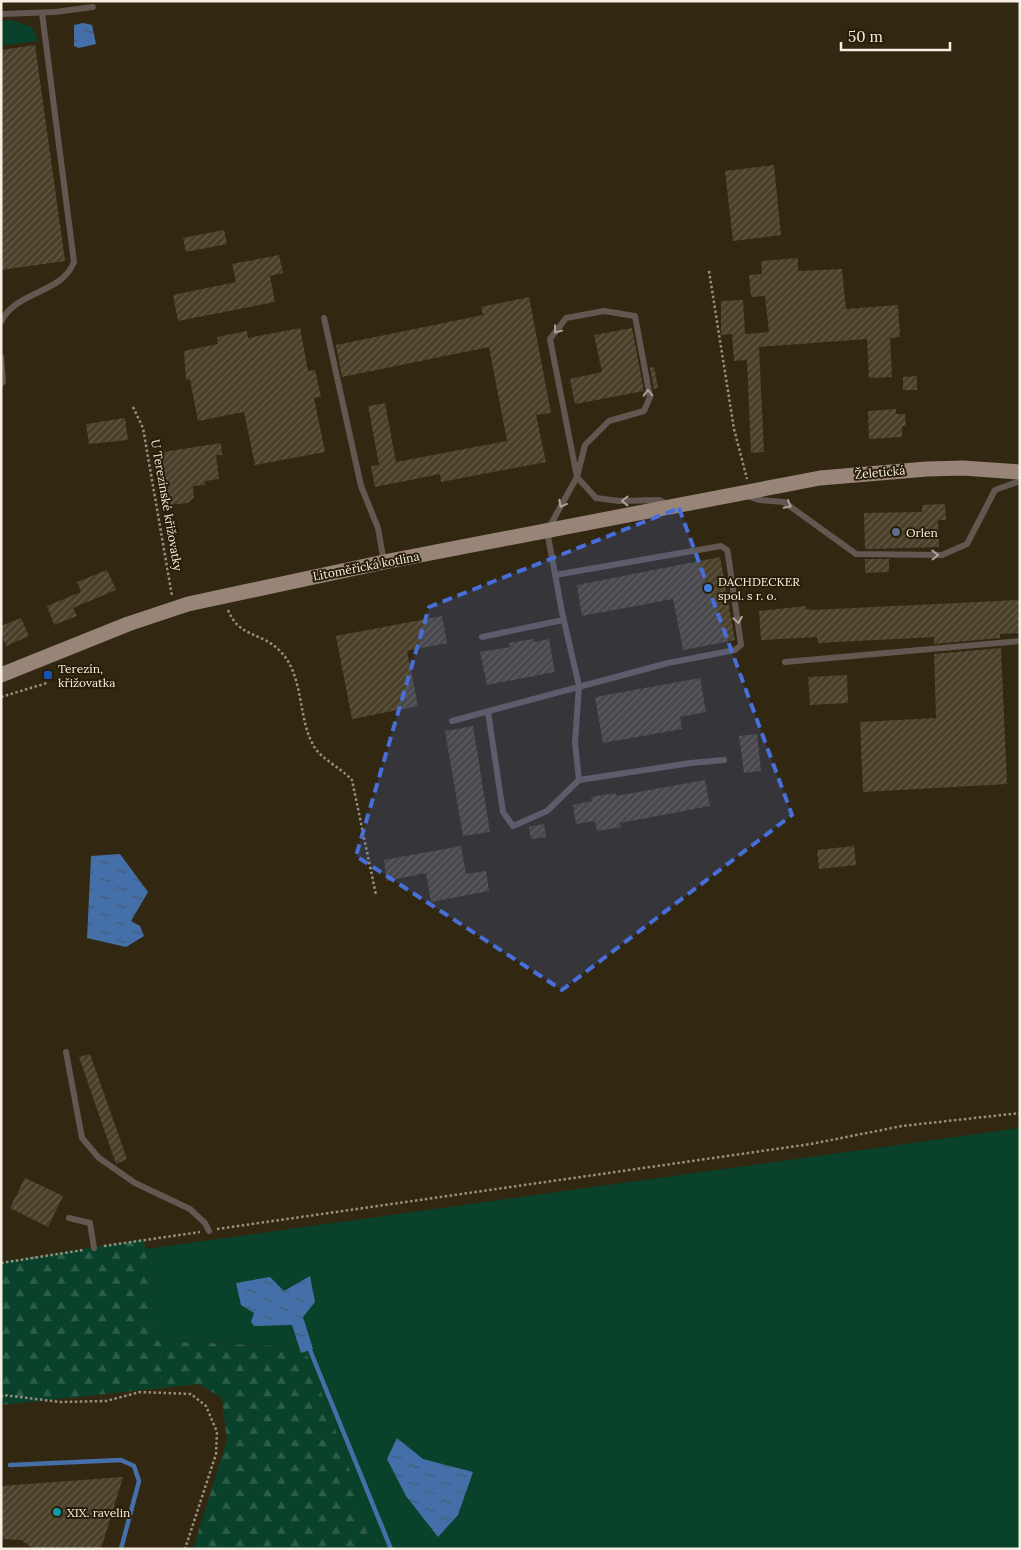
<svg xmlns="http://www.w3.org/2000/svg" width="1021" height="1550" viewBox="0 0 1021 1550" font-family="Lora,serif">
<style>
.grass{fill:#09412b}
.forest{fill:url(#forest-firs)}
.water{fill:url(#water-ripples)}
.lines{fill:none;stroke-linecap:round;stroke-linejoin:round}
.stream{stroke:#446fa9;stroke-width:4.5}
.building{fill:url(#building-hatch)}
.path{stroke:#988f7e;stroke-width:2.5;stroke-dasharray:2.5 2.5;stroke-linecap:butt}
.lane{stroke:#625851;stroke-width:6}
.primary{stroke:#998577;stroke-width:15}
.oneway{stroke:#aca49a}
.marked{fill:#486eda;fill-opacity:0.2;stroke:#486eda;stroke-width:4;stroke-dasharray:10 6;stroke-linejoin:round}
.service-dot{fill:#5c6f8a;stroke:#281e08;stroke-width:2}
.shop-dot{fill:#3f7fe0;stroke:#281e08;stroke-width:2}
.transit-dot{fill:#1a4fb4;stroke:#281e08;stroke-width:2}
.culture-dot{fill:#0f9aa8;stroke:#281e08;stroke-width:2}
.labels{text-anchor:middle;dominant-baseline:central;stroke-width:4;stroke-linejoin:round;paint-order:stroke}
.street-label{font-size:12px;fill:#f6efe2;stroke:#281e08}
.poi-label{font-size:12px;fill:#f6efe2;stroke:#281e08;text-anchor:start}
</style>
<defs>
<pattern id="forest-firs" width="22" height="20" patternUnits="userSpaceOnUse" patternTransform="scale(1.25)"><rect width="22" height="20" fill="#09412b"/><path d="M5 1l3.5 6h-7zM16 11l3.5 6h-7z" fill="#2d5d49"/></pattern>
<pattern id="water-ripples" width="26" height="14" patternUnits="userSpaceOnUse" patternTransform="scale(1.25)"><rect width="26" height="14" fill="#446fa9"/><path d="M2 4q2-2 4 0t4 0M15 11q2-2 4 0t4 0" fill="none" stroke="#475a71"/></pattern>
<pattern id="building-hatch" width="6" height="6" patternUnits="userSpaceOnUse" patternTransform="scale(1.25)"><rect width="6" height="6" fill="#4a402a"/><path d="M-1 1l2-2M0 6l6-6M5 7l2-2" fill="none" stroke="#655c49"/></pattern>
</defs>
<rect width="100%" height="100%" fill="#322812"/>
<g class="grass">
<path d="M12 20 32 27 38 41 1 46V21Z"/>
<path d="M1020 1128V1549H372L344 1453 304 1347 157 1341 145 1249Z"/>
</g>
<path class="forest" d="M144 1239 157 1341 304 1347 347 1461 372 1549H193L227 1440 222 1398 199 1384 1 1405V1262Z"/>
<g class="water">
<path d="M83 23 92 25 96 44 79 48 74 46V25Z"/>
<path d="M120 854 148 892 131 921 140 926 144 936 126 947 87 938 91 856Z"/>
<path d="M310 1276 315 1302 303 1317 313 1349 301 1353 292 1325 254 1326 251 1322 254 1313 241 1305 236 1283 270 1277 284 1291Z"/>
<path d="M397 1438 423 1459 473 1472 458 1515 438 1537 406 1496 387 1459Z"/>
</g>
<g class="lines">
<g class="stream">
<path d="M310 1350 391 1549"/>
<path d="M10 1465 121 1460 134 1466 139 1481 121 1549"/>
</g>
</g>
<g class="building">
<path d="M35 45 65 261 1 270V50Z"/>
<path d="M774 165 781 235 733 241 725 171Z"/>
<path d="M224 230 227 244 186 252 183 238Z"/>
<path d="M279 255 283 273 270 276 275 302 178 321 173 295 236 282 232 264Z"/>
<path d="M798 258V271L842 269 846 309 898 305 900 337 890 338 892 377 869 378 867 339 759 347 764 452 751 453 747 360 734 361 732 334 721 335V301L743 300 745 334 769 332 765 296 751 297 749 275 762 274 761 261Z"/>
<path d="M529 297 551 413 536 415 546 462 441 482 440 474 375 487 371 466 379 465 368 406 385 403 396 462 507 441 489 347 342 377 336 345 483 315 481 307Z"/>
<path d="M300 328 308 371 315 370 321 397 314 398 325 452 255 465 244 412 198 421 190 379 186 380 184 351 218 344 217 337 247 331 248 338Z"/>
<path d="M632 328 644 391 575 404 570 379 602 372 594 335Z"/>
<path d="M654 367 658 388 654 389 650 368Z"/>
<path d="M917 376V390H903V377Z"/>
<path d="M896 409V414H905L906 426H902V437L869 439 868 411Z"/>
<path d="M125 418 128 440 89 444 86 424Z"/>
<path d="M221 443 222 455H216L219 479 205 481V485L193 486 194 497 188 503 166 505 157 453Z"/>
<path d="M945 504 946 520H938L939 547 865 549 864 513 922 512V505Z"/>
<path d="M720 557 735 640 683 650 673 599 582 616 577 585Z"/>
<path d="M865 559H889V572L865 573Z"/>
<path d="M107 570 116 590 73 608 77 616 54 625 47 606 81 592 77 582Z"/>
<path d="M1020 600V633L1000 634V638L934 644V637L818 643 817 637 761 640 759 611 806 606V609L813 610Z"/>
<path d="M442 616 447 643 407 651 418 706 352 719 336 636Z"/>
<path d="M21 618 29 636 6 646 1 634V626Z"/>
<path d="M533 639 534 642 549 639 555 672 487 685 480 652 510 647 509 643Z"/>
<path d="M1001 648 1007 784 863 792 860 722 936 718 934 654Z"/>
<path d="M847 675 848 703 810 705 808 677Z"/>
<path d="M700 678 706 712 680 717 682 729 603 743 595 697Z"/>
<path d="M473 726 490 832 463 836 445 731Z"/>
<path d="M757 734 761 771 744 773 739 736Z"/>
<path d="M705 780 710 806 620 823 621 827 597 831 595 821 576 824 573 805 592 801 591 797 615 793 616 796Z"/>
<path d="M544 824 546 837 531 839 529 827Z"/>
<path d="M461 846 466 874 486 871 489 891 431 902 426 873 387 881 384 860Z"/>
<path d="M854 846 856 865 819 869 817 850Z"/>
<path d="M90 1054 127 1159 116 1164 79 1057Z"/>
<path d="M25 1178 63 1196 48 1227 10 1208Z"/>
<path d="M123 1477 101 1549H34L21 1540 1 1539V1486Z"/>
</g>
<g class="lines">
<g class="path">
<path d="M709 271 734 429 747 479"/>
<path d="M133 407 143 428 172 596"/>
<path d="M228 610C239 638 262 632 280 651 305 676 297 720 315 748 322 759 342 769 352 780L376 895"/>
<path d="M1 697 47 683 44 673"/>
<path d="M217 1229 811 1144 902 1126 1020 1113"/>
<path d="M104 1246 200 1232"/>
<path d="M1 1263 83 1250"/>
<path d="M1 1397 3 1395 60 1402 106 1401 140 1392 191 1394 206 1406 217 1432 216 1454 185 1549"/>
</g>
<g class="lane">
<path d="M1 14 55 12 93 7"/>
<path d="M324 318 361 486 378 528 384 562"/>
<path d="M1 322C15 291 62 294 74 262L42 13"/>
<path d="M1 357 3 382 1 384"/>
<path d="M747 496 759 500 784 502 856 554 942 555 967 544 995 490 1020 481"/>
<path d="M482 637 563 620"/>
<path d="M785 662 1020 641"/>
<path d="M488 712 503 812 513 826 547 811 579 780 691 763 724 760"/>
<path d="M452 721 668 663 735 650 741 645 728 554 727 550 721 546 555 575"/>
<path d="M579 780 575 743 579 686 562 612 547 531 577 477 550 339 566 318 604 311 635 316 650 397 644 411 609 421 585 445 577 477 596 498 619 501 659 500 667 504"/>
<path d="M66 1052 82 1138 99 1158 135 1183 190 1209 205 1223 209 1231"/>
<path d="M69 1218 90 1223 94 1248"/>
</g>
<path class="primary" d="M1 675 128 624 188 604 384 562 820 478 927 469 963 468 1020 472"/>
</g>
<defs><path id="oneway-chevron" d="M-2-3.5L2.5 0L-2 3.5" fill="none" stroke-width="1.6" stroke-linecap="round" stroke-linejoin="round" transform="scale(1.25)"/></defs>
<g class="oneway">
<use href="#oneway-chevron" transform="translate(557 330) rotate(127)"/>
<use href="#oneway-chevron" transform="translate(648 393) rotate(-92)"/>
<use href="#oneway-chevron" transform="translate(625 501) rotate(-180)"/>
<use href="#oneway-chevron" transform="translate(562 504) rotate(119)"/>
<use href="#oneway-chevron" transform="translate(788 505) rotate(28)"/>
<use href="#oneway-chevron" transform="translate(935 555) rotate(-1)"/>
<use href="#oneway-chevron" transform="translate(738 620) rotate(81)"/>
</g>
<path class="marked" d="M679 508 792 815 562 990 356 856 429 607Z"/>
<circle class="service-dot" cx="896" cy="532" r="5"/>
<circle class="shop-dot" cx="708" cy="588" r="5"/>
<rect class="transit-dot" x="43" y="670" width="10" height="10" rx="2.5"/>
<circle class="culture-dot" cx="57" cy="1512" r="5"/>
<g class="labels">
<g class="street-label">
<text transform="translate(880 472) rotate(-5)">Želetická</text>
<text transform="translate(167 505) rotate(80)">U Terezínské křižovatky</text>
<text transform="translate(366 566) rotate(-11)">Litoměřická kotlina</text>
</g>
<g class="poi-label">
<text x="906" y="532">Orlen</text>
<text x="718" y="581">DACHDECKER<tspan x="718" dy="14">spol. s r. o.</tspan></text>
<text x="58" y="668">Terezín,<tspan x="58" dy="14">křižovatka</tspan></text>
<text x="67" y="1512">XIX. ravelin</text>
</g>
</g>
<rect width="1021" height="1550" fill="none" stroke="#f6efe2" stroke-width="5"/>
<path d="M841 42v8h109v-8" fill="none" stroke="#f6efe2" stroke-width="2.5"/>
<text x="848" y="42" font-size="15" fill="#f6efe2" stroke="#281e08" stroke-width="4" paint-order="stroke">50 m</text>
</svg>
